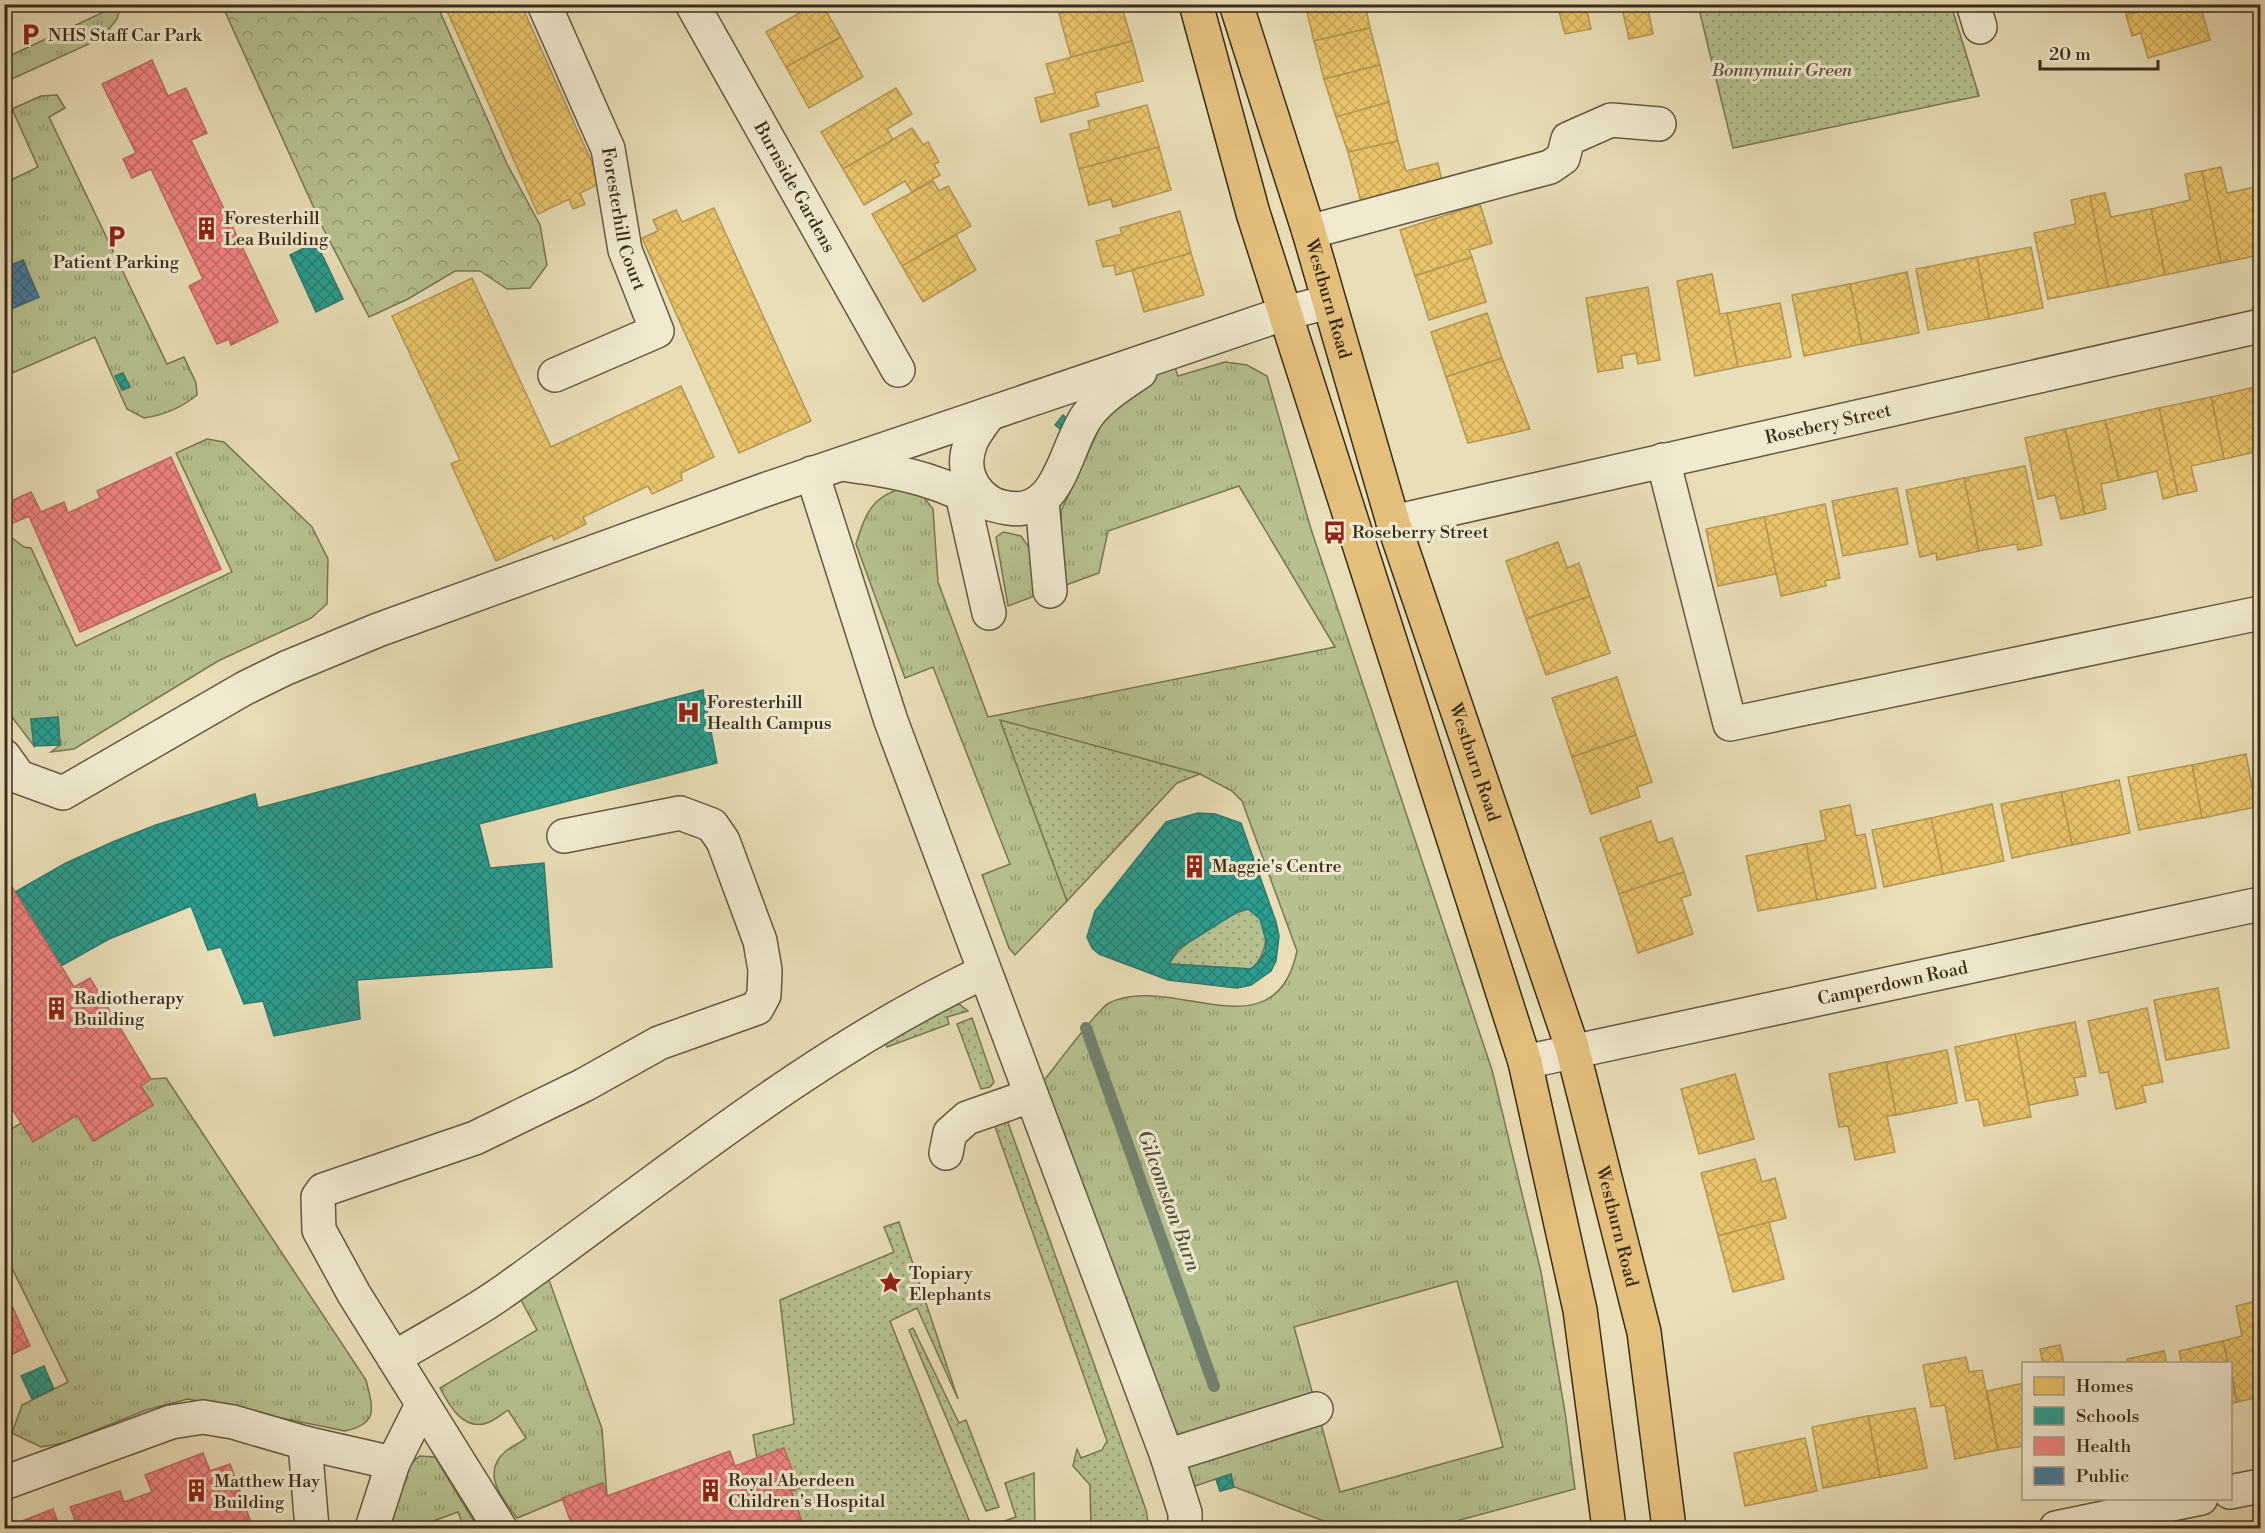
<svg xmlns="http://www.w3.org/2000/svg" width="2265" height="1533" viewBox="0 0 2265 1533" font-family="'Libre Bodoni',serif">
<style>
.grass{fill:url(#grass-tufts);stroke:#787655;stroke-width:1.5;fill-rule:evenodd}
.forest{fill:url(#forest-crowns);stroke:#787655;stroke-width:1.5}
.garden{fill:url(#garden-dots);stroke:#787655;stroke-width:1.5}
.homes{fill:url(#homes-cross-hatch);stroke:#b49652;stroke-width:1.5}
.schools{fill:url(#schools-cross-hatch);stroke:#2e7b6c;stroke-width:1.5;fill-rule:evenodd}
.health{fill:url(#health-cross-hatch);stroke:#ba6a63;stroke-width:1.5}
.public{fill:url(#public-cross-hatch);stroke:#416376;stroke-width:1.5}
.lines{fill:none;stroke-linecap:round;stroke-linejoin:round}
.stream{stroke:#738370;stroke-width:12}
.minor-casing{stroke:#655842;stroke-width:36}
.major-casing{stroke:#392c1b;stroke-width:36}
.minor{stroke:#f1ead0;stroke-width:33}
.major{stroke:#e4bf7c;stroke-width:33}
.labels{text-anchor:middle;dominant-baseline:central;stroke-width:6;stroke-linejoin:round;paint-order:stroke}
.poi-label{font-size:18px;fill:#392c1b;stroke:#f1ead0;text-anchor:start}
.park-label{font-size:18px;font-style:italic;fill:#585138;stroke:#f1ead0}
.street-label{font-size:18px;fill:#392c1b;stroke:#f1ead0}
.water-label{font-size:20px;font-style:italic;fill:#51503e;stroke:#f1ead0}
</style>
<defs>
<pattern id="grass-tufts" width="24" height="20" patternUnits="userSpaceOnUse" patternTransform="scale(1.5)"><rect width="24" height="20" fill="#b6c18f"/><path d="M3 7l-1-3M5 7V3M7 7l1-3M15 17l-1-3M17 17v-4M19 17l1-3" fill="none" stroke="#959d74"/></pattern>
<pattern id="forest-crowns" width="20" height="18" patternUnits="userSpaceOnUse" patternTransform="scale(1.5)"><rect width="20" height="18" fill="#b6c18f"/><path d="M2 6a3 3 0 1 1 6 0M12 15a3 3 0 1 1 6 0" fill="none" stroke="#959d74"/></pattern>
<pattern id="garden-dots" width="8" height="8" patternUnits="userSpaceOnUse" patternTransform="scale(1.5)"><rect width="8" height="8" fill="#b6c18f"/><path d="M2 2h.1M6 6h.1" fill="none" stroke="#959d74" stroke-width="1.8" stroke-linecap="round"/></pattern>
<pattern id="homes-cross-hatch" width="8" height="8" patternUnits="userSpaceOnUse" patternTransform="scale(1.5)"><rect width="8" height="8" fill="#e9c46a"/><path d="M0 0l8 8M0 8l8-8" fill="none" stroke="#c9a95b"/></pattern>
<pattern id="schools-cross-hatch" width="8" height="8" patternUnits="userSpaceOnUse" patternTransform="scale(1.5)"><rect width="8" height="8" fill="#2a9d8f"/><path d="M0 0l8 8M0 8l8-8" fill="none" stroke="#258074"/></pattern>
<pattern id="health-cross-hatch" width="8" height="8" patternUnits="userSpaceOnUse" patternTransform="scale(1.5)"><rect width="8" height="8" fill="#f28482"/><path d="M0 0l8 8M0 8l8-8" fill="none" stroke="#c56c6a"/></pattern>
<pattern id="public-cross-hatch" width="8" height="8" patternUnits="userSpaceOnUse" patternTransform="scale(1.5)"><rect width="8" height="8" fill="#457b9d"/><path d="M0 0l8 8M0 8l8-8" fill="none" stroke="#3b657f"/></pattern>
</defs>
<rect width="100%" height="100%" fill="#e9deb7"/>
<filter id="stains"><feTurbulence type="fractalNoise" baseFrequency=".00333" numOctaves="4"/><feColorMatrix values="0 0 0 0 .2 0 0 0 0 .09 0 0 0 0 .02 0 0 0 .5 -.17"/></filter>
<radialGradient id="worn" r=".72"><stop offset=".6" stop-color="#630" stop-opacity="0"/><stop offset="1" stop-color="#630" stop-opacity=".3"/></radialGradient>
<g class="grass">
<path d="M103 5H121L117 19 102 38 5 82V58L106 11Z"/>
<path d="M57 95 65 108 49 117 167 364 184 357 196 383 197 395C181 408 165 415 144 418L127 409 95 337 5 376V183L38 167 12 109 41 96Z"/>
<path d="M1225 362 1247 365 1267 376 1311 529 1492 1070 1541 1272 1565 1412 1575 1489 1430 1528H1342L1235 1487 1220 1491 1216 1479 1195 1486 1163 1408 1041 1084C1054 1069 1096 1010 1109 1003 1171 972 1275 1057 1297 951L1242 801 1232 791 1200 774 1001 721 1067 901 1015 955 1009 948 982 875 1010 864 933 667 905 678 856 544C866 512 872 496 906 487L923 496 933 509 938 582 988 717 1335 647 1239 486 1108 531 1099 573 1055 589 1062 548 1061 511 1104 418 1148 379 1174 365 1178 376ZM1457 1281 1503 1447 1340 1492 1294 1327Z"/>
<path d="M207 439 224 442 312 527 328 559 327 604 311 618 218 661 74 749 51 752 60 745 58 718 31 720 34 746 5 708 4 532 24 547 31 548 76 646 232 572 176 453Z"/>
<path d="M1003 532 1021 536 1032 552 1040 594 1008 606 996 537Z"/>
<path d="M166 1078 366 1380C373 1408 379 1424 345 1431L188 1399 146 1410 64 1443 41 1447 12 1433 22 1405 68 1382 5 1254V1133L21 1123 77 1115 94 1141 153 1105 141 1086 151 1079Z"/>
<path d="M548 1277 602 1429 607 1496 602 1483 517 1518C502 1499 480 1472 506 1451 512 1446 520 1443 526 1438L508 1410C502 1414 494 1421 487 1423 463 1431 449 1405 440 1388L537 1330 521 1300Z"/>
<path d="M420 1456 435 1457 478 1528H464L458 1512 422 1525V1528H388C395 1506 399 1468 420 1456Z"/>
</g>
<path class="forest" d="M222 5H437L507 164 540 225 547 265 530 288 507 289 480 271H455L408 299 369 317 323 228Z"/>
<g class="garden">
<path d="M1698 5H1951L1979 96 1733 148Z"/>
<path d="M1000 720 1200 774 1177 783 1067 901Z"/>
<path d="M1248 909C1273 920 1269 954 1251 969L1169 964C1182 941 1223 916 1248 909Z"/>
<path d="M948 1003 959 1004 968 1011 947 1017 949 1024 887 1047 884 1038Z"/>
<path d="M972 1018 994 1082 990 1087 981 1089 957 1024Z"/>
<path d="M1006 1117 1146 1510 1149 1528H1091L1090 1485 1073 1466 1077 1449 1081 1458 1102 1450 1107 1441 993 1121Z"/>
<path d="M899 1222 958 1399 917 1308 890 1321 972 1528H804L791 1491 798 1488 757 1458 753 1435 794 1424 780 1300 894 1252 884 1227Z"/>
<path d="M913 1328 959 1423 966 1420 999 1507 986 1511 909 1330Z"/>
<path d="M1034 1473 1035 1528H991L990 1526 1016 1517 1005 1483Z"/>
</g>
<g class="homes">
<path d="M444 4H521L601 183 580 193 585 204 573 209 569 199 538 214Z"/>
<path d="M815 4H822L841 37 786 67 766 32Z"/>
<path d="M1093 4H1121L1132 41 1071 57 1059 14Z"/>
<path d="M1305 4H1365L1370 28 1314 41Z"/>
<path d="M1552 4H1615L1587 11 1591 29 1565 34 1558 8 1553 9Z"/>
<path d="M1621 4H1647L1653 34 1629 39Z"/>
<path d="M2123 4H2163L2126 15Z"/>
<path d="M2163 4H2200L2210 40 2148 58 2141 33 2132 36 2126 15Z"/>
<path d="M1370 28 1380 65 1324 79 1314 41Z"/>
<path d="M841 37 863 77 809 108 786 67Z"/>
<path d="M1132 41 1143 81 1095 93 1099 106 1041 122 1035 98 1055 93 1046 64Z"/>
<path d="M1380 65 1389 102 1336 117 1324 79Z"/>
<path d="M896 88 912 114 887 129 893 140 843 169 821 132Z"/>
<path d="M1389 102 1398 141 1348 152 1336 117Z"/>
<path d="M1147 105 1159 147 1079 169 1070 134 1090 129 1088 121Z"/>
<path d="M912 128 923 145 928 142 939 162 934 164 940 175 912 192 905 181 864 205 843 169Z"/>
<path d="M1398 141 1406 171 1438 163 1442 182 1361 202 1348 152Z"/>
<path d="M1159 147 1171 190 1113 207 1111 199 1089 205 1079 169Z"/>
<path d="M2221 167 2227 193 2260 186V255L2221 263 2202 171Z"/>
<path d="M2202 171 2221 263 2165 275 2151 209 2190 200 2185 174Z"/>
<path d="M933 181 939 191 948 186 971 226 902 266 872 214Z"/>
<path d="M2105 193 2111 217 2151 209 2165 275 2108 287 2090 196Z"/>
<path d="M2090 196 2108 287 2048 299 2034 233 2076 224 2071 200Z"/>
<path d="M1480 204 1492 243 1469 250 1472 257 1415 276 1400 230Z"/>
<path d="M714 208 811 421 739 453 642 238 658 231 653 220 676 210 682 222Z"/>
<path d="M1180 211 1191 253 1116 275 1114 265 1103 267 1096 241 1122 234 1120 228Z"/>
<path d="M956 235 976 270 923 302 902 266Z"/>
<path d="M2031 247 2043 308 1989 319 1977 257Z"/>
<path d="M1191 253 1204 295 1144 312 1132 270Z"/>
<path d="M1472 257 1486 302 1429 320 1415 276Z"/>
<path d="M1977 257 1989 319 1928 330 1916 269Z"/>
<path d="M1907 272 1919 333 1862 344 1850 284Z"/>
<path d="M1712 274 1720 314 1727 313 1738 367 1695 376 1677 281Z"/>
<path d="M472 278 551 447 681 386 714 457 681 473 682 480 652 494 648 486 583 517 586 524 554 540 552 535 496 561 451 464 460 460 392 316Z"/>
<path d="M1850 284 1862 344 1804 356 1792 295Z"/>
<path d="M1648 287 1660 360 1638 364 1636 353 1621 356 1623 368 1598 372 1586 298Z"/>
<path d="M1780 303 1791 357 1738 367 1727 313Z"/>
<path d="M1487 313 1502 358 1446 377 1431 332Z"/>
<path d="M1502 358 1530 429 1468 443 1446 377Z"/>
<path d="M2260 386V451L2224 459 2211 397Z"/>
<path d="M2211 397 2224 459 2191 466 2197 491 2178 495 2159 408Z"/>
<path d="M2159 408 2178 495 2163 499 2157 471 2119 480 2105 420Z"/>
<path d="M2105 420 2119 480 2101 484 2106 509 2085 514 2065 429Z"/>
<path d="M2065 429 2085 514 2061 519 2055 495 2038 499 2025 438Z"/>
<path d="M2025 466 2042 545 2018 550 2017 544 1979 551 1964 478Z"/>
<path d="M1964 478 1979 551 1937 560 1936 553 1920 557 1906 490Z"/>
<path d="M1897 488 1908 544 1843 556 1832 501Z"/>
<path d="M1825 504 1840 578 1825 581 1826 586 1781 596 1764 517Z"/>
<path d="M1764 517 1776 574 1718 586 1706 529Z"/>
<path d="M1558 542 1567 568 1579 563 1590 596 1526 619 1506 561Z"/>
<path d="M1590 596 1610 653 1546 675 1526 619Z"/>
<path d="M1617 677 1636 735 1572 757 1552 698Z"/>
<path d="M1636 735 1652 782 1637 787 1640 797 1591 814 1572 757Z"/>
<path d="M2246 754 2256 807 2202 818 2192 765Z"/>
<path d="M2192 765 2202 818 2139 830 2128 777Z"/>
<path d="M2119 780 2130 833 2072 845 2061 792Z"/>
<path d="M2061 792 2072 845 2012 858 2001 804Z"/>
<path d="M1992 804 2004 861 1943 874 1931 818Z"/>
<path d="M1850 805 1856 836 1865 834 1876 888 1817 900 1806 844 1826 840 1820 811Z"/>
<path d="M1931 818 1943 874 1884 887 1872 830Z"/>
<path d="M1651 821 1658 843 1672 838 1684 872 1619 894 1600 838Z"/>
<path d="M1806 844 1817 900 1758 911 1746 856Z"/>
<path d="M1684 872 1691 895 1681 898 1693 934 1638 953 1619 894Z"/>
<path d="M2260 979V1006L2255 980Z"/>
<path d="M2218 988 2229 1048 2166 1060 2154 1000Z"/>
<path d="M2147 1008 2163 1082 2142 1086 2146 1102 2116 1109 2108 1072 2100 1073 2088 1021Z"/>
<path d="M2075 1022 2086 1076 2074 1078 2078 1095 2029 1105 2015 1034Z"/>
<path d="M2015 1034 2031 1117 1984 1126 1978 1099 1966 1101 1955 1047Z"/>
<path d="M1947 1050 1957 1103 1896 1115 1886 1062Z"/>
<path d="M1886 1062 1896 1115 1887 1116 1895 1152 1855 1160 1848 1126 1839 1127 1829 1074Z"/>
<path d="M1735 1074 1754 1139 1699 1154 1681 1089Z"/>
<path d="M1755 1159 1762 1182 1775 1178 1786 1218 1718 1236 1701 1173Z"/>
<path d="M1769 1222 1784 1279 1733 1292 1718 1236Z"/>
<path d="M2260 1300V1397L2237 1402 2230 1364H2228L2223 1341 2242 1336 2236 1306Z"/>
<path d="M2223 1341 2228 1364H2182L2179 1351Z"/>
<path d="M2060 1345 2064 1364H2043L2040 1349Z"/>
<path d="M2164 1351 2167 1364H2128L2127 1359Z"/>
<path d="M1966 1357 1969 1372 1982 1370 1998 1450 1955 1459 1945 1405 1931 1407 1923 1365Z"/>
<path d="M2230 1374 2237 1402 2230 1404Z"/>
<path d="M2024 1383V1446L1998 1450 1987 1391Z"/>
<path d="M1915 1408 1927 1468 1880 1477 1868 1416Z"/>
<path d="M1868 1416 1880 1477 1823 1488 1812 1427Z"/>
<path d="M1805 1438 1817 1491 1745 1506 1734 1453Z"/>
</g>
<g class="schools">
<path d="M316 242 343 299 316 312 290 255Z"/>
<path d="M123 373 130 387 122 390 115 376Z"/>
<path d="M1063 415 1068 419 1060 429 1055 425Z"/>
<path d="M703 690 717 763 479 824 490 868 544 863 552 967 357 980 360 1019 274 1036 263 1001 244 1004 221 947 208 950 191 906 109 939 61 966 15 892 66 863 115 841 156 825 255 794 258 808Z"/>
<path d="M58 717 60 745 34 746 31 719Z"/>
<path d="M1198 813 1215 814 1241 823 1276 922 1279 936 1276 961 1271 971 1251 985 1237 988 1168 980 1099 954 1092 948 1087 937 1095 911 1166 822ZM1248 909 1260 919 1266 941 1265 952 1258 963 1251 969 1169 964 1178 949 1237 912Z"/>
<path d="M44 1366 54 1389 32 1399 21 1376Z"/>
<path d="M1231 1474 1234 1487 1220 1491 1216 1479Z"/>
</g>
<g class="health">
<path d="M152 60 168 96 186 88 207 133 191 140 278 322 231 345 229 339 217 344 193 294 189 286 203 279 151 169 132 178 123 159 136 153 102 84Z"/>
<path d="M171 457 221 569 80 632 29 516 11 524 4 504 31 492 41 512 64 502 68 513 100 498 97 491Z"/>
<path d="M4 874 74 987 90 978 151 1079 141 1086 153 1105 93 1141 77 1115 33 1142 4 1096Z"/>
<path d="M13 1308 30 1346 4 1358V1312Z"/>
<path d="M784 1448 799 1488 791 1491 804 1528H573L562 1498 603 1483 607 1496 730 1451 735 1466Z"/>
<path d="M203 1453 210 1471 230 1464 253 1528H4L53 1509 59 1526 75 1520 70 1507 120 1491 124 1502 152 1492 145 1475Z"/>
</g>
<path class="public" d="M23 260 39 297 4 312V268Z"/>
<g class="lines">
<path class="stream" d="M1086 1028 1214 1386"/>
<defs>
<g id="minor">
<path id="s1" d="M544 4 608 149 625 250 657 331 555 375"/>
<path id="s2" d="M692 4 898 370"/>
<path d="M1973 4 1980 27"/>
<path d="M1309 232 1550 167 1563 158 1568 139 1611 120 1659 124"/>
<path d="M989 414C983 423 975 432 971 442 960 468 971 493 995 505"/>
<path d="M1663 460 1730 724 2260 613"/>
<path d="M848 465C877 469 906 473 934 483 958 491 982 504 1008 508 1060 516 1064 449 1087 416 1100 398 1122 384 1140 372"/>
<path d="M812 473 891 721 1167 1456 1185 1513V1528"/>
<path d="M962 494 989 613"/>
<path d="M1042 502 1050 591"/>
<path id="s3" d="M1393 522 2260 326"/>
<path d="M4 756 19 777 63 793 245 688 286 668 378 630 767 489 1286 313 1328 302"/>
<path id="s4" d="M1525 1062 2260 904"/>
<path d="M946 1153 950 1133 967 1118 1030 1096"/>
<path d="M394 1358 354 1294 319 1230 318 1197 323 1190 475 1138 584 1085 659 1043 757 1008 764 995 765 970 760 941 723 841 712 825 680 813 564 836"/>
<path d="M305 1443 312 1528"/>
<path d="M1167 1456 1316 1409"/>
<path d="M4 1483 171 1422 203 1417 233 1422 305 1443 393 1463"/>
<path d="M2230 1492 2260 1486"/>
<path d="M372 1528 393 1463 422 1405"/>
<path d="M500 1528 394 1358C432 1335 473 1314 510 1287 664 1177 812 1053 984 972"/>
<path d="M2056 1528 2201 1498"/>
</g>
<g id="major">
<path d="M1196 4 1253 213 1525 1062 1580 1310 1609 1528"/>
<path id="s5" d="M1236 4 1309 232 1393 522 1572 1047 1644 1332 1669 1528"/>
</g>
</defs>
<use href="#minor" class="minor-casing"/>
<use href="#major" class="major-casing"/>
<use href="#minor" class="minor"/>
<use href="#major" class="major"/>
</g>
<defs>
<symbol id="parking-bare" viewBox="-9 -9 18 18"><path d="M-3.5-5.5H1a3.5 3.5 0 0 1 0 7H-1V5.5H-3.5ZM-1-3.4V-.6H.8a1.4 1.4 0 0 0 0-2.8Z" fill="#8f2418" stroke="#f1ead0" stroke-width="2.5" paint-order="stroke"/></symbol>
<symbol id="building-bare" viewBox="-9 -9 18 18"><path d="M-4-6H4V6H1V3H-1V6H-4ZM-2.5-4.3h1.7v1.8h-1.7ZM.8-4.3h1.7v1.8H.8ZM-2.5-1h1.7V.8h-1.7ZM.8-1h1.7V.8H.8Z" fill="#8f2418" stroke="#f1ead0" stroke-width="2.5" paint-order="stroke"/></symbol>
<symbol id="bus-bare" viewBox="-9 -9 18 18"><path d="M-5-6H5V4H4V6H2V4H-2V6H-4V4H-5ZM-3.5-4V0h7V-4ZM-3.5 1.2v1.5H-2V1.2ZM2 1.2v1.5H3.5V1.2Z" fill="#8f2418" stroke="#f1ead0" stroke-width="2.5" paint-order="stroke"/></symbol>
<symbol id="hospital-bare" viewBox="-9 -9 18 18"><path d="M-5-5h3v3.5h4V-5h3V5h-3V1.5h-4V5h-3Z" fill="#8f2418" stroke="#f1ead0" stroke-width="2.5" paint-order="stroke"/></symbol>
<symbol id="sight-bare" viewBox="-9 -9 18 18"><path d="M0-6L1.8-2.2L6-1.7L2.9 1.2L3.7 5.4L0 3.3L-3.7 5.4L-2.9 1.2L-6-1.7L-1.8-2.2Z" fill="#8f2418" stroke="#f1ead0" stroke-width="2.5" paint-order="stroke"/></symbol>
</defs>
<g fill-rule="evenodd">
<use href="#parking-bare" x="14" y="18" width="33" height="33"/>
<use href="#building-bare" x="190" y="212" width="33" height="33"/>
<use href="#parking-bare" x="100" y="220" width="33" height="33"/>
<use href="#bus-bare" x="1318" y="516" width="33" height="33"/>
<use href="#hospital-bare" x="672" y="696" width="33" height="33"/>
<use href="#building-bare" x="1178" y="850" width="33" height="33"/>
<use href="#building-bare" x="40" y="992" width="33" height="33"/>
<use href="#sight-bare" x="874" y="1266" width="33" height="33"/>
<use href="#building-bare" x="694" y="1474" width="33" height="33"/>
<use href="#building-bare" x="180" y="1474" width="33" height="33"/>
</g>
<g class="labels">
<g class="poi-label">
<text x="48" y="35">NHS Staff Car Park</text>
<text x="224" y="218">Foresterhill<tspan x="224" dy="21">Lea Building</tspan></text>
<text x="116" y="262" text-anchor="middle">Patient Parking</text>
<text x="1352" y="532">Roseberry Street</text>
<text x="707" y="702">Foresterhill<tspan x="707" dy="21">Health Campus</tspan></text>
<text x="1212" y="866">Maggie's Centre</text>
<text x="74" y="998">Radiotherapy<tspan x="74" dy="21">Building</tspan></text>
<text x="909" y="1273">Topiary<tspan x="909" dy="21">Elephants</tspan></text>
<text x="728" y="1480">Royal Aberdeen<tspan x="728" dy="21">Children's Hospital</tspan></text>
<text x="214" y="1481">Matthew Hay<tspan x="214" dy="21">Building</tspan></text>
</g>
<g class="park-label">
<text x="1782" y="70">Bonnymuir Green</text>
</g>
<g class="street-label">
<text stroke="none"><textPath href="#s2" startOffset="210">Burnside Gardens</textPath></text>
<text stroke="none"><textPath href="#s1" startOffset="230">Foresterhill Court</textPath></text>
<text stroke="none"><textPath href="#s5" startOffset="309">Westburn Road</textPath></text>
<text stroke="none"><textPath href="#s3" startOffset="446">Rosebery Street</textPath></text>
<text stroke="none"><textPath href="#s5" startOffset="795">Westburn Road</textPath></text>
<text stroke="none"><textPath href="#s4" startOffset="376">Camperdown Road</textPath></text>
<text stroke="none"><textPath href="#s5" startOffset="1281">Westburn Road</textPath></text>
</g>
<g class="water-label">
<text transform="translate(1168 1201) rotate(70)">Gilcomston Burn</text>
</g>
</g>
<rect width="2265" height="1533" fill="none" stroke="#e9deb7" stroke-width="24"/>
<rect x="6" y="6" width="2253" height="1521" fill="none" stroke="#392c1b" stroke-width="3"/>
<rect x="12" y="12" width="2241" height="1509" fill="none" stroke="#392c1b" stroke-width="1.5"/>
<rect x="2022" y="1362" width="210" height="138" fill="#f1ead0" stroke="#a79e88" stroke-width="1.5"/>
<rect x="2034" y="1377" width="30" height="18" fill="#e9c46a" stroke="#a79e88" stroke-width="1.5"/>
<text x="2076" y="1392" font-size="18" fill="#392c1b">Homes</text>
<rect x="2034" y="1407" width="30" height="18" fill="#2a9d8f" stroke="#a79e88" stroke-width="1.5"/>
<text x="2076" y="1422" font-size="18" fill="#392c1b">Schools</text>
<rect x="2034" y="1437" width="30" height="18" fill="#f28482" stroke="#a79e88" stroke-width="1.5"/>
<text x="2076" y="1452" font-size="18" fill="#392c1b">Health</text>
<rect x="2034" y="1467" width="30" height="18" fill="#457b9d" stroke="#a79e88" stroke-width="1.5"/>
<text x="2076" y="1482" font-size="18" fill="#392c1b">Public</text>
<path d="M2040 60v9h118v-9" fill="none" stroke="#392c1b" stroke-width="3"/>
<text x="2049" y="60" font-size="18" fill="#392c1b" stroke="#f1ead0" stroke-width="4.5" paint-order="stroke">20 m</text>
<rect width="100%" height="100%" filter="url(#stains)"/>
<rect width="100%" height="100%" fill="url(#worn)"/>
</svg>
